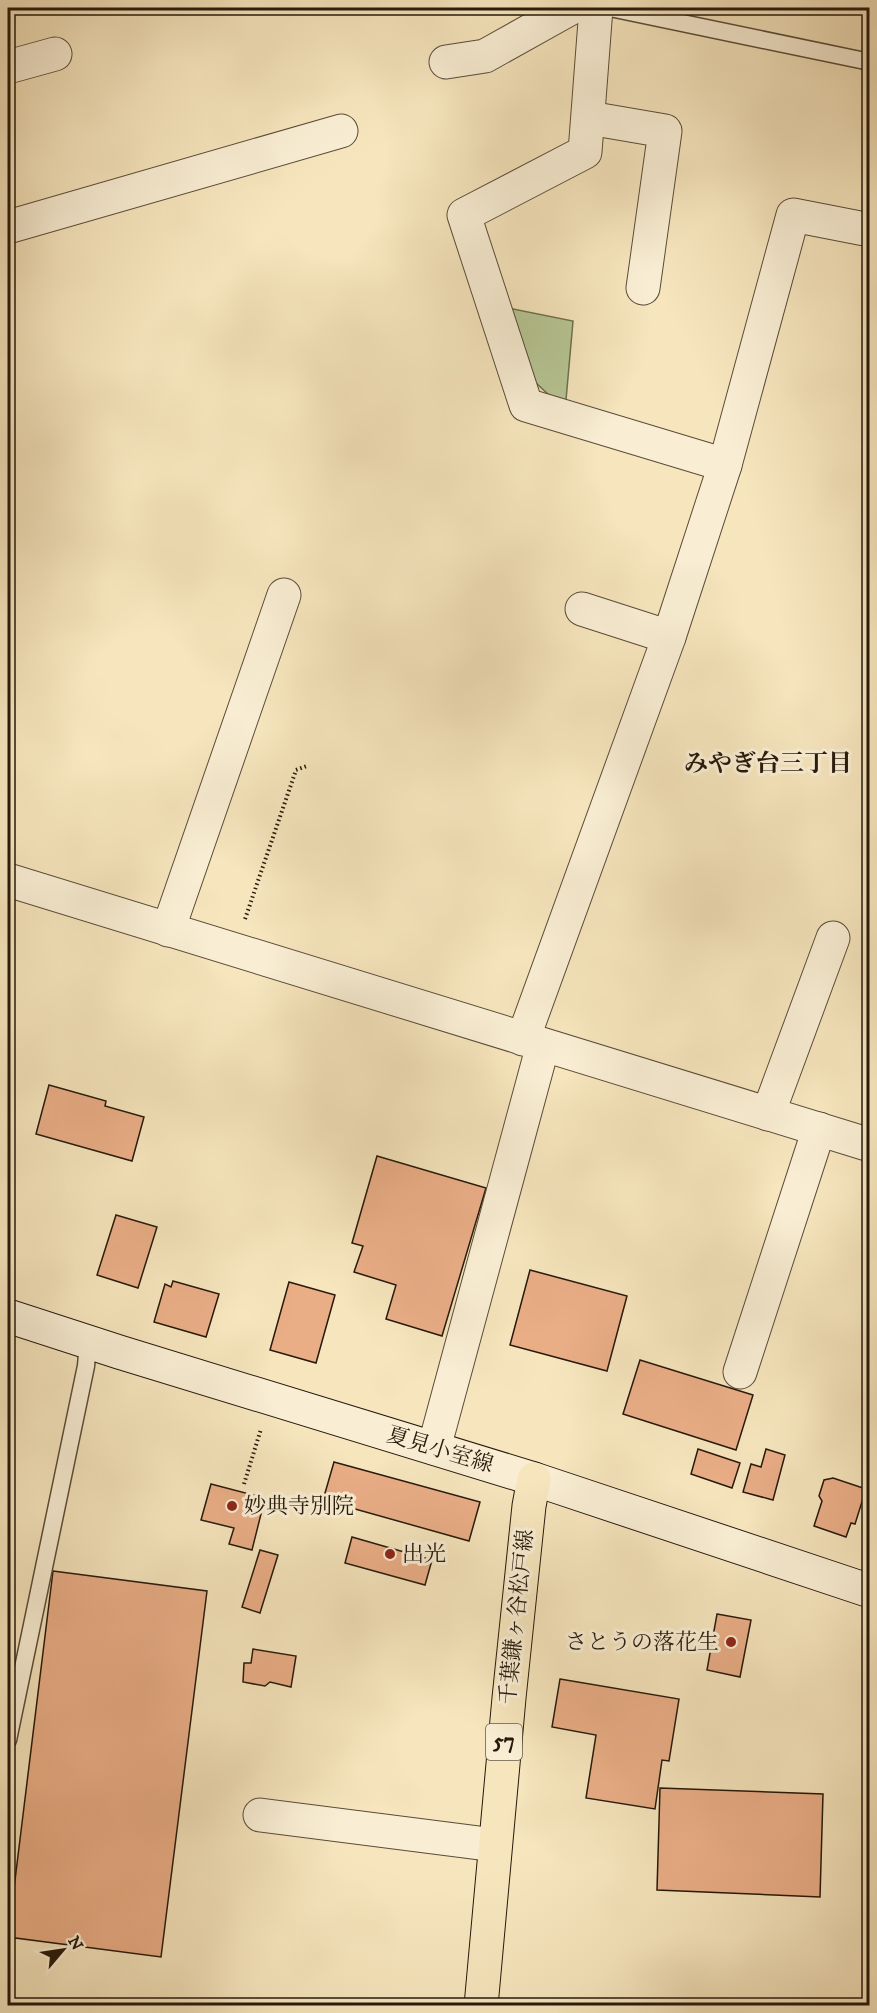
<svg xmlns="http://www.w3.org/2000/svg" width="877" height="2013" viewBox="0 0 877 2013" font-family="'IM FELL DW Pica','Noto Serif JP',serif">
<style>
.green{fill:#b7c695;stroke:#6e7050;stroke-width:1.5}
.building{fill:#eaae87;stroke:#26190b;stroke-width:1.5}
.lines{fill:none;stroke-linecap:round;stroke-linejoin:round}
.lane-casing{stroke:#5a4c38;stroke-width:19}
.street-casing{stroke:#5a4c38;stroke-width:35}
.secondary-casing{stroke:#26190b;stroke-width:35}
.primary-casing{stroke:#26190b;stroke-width:35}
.path{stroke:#26190b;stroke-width:4;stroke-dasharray:1.5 3;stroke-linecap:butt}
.lane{stroke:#f9eed4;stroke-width:16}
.street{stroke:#f9eed4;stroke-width:33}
.secondary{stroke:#f9eed4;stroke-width:33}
.primary{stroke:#f6e5bd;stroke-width:33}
.poi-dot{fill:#8f2418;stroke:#f9eed4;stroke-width:2}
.labels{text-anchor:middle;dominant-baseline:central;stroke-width:6;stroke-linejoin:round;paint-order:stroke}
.shield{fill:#f9eed4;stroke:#655947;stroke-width:1.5}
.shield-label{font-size:21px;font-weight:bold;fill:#26190b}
.street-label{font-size:22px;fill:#26190b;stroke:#f9eed4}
.poi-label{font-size:22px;fill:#26190b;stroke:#f9eed4;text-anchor:start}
.neighbourhood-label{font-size:24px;font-weight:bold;fill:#26190b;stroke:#f9eed4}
</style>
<rect width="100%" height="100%" fill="#f6e5bd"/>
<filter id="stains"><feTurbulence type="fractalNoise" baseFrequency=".00333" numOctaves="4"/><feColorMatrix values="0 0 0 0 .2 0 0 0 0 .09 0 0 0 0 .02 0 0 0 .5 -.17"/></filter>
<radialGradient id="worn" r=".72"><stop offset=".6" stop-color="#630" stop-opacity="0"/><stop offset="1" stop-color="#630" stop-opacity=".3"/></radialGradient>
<path class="green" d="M508 308 573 321 566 400 549 395 535 382Z"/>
<g class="building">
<path d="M49 1085 106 1101 105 1106 144 1117 132 1161 36 1134Z"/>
<path d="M377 1156 486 1188 442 1336 386 1319 396 1285 354 1272 363 1246 352 1243Z"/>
<path d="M116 1215 157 1227 138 1288 97 1275Z"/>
<path d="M530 1270 627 1296 607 1371 510 1345Z"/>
<path d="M173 1281 219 1294 206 1337 154 1322 165 1284 171 1287Z"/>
<path d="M289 1282 335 1295 316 1363 270 1350Z"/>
<path d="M640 1360 753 1395 736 1450 623 1414Z"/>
<path d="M698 1449 740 1463 732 1488 691 1474Z"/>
<path d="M766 1449 785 1455 773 1500 743 1492 751 1464 761 1467Z"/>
<path d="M334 1462 480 1502 469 1541 323 1500Z"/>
<path d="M833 1478 866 1489 855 1524 851 1523 846 1537 814 1526 822 1501 819 1496 824 1480Z"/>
<path d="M211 1484 265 1498 252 1550 229 1544 234 1528 201 1520Z"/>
<path d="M352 1537 432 1560 425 1585 345 1563Z"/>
<path d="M260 1550 278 1555 260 1613 242 1607Z"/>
<path d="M53 1571 207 1591 161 1957 8 1937Z"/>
<path d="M717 1614 751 1620 740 1677 707 1670Z"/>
<path d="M253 1649 296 1656 291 1687 270 1682 265 1686 243 1682 244 1663H251Z"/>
<path d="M560 1679 679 1699 669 1761 662 1760 655 1809 586 1798 596 1735 552 1727Z"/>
<path d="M660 1788 823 1794 820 1897 657 1890Z"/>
</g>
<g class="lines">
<defs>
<g id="lane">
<path d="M610 8 870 62"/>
<path d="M8 1740 86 1366 88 1342"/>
</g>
<g id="street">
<path d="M596 8 585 152 464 215 526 405 725 465"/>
<path d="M446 62 485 56 571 8"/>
<path d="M8 67 55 54"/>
<path d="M589 118 665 131 643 288"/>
<path d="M8 227 341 131"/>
<path d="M582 609 669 637"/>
<path d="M8 880 870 1145"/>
<path d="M168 930 284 595"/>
<path d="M523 1039 669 637 725 465 793 215 870 230"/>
<path d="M768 1114 833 938"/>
<path d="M740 1372 819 1129"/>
<path d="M434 1448 543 1045"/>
<path d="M260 1815 495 1845"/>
</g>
<path id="secondary" d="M8 1316 119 1352 534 1479 870 1591"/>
<path id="primary" d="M481 2006 509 1698 529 1506 534 1479"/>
</defs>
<use href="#lane" class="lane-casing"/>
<use href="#street" class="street-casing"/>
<use href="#secondary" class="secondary-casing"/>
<use href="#primary" class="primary-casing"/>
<g class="path">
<path d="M245 919 296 770 307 766"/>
<path d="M244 1484 261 1429"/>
</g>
<use href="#lane" class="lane"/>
<use href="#street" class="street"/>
<use href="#secondary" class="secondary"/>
<use href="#primary" class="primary"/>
</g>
<g class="poi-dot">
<circle cx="232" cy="1506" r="6"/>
<circle cx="390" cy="1554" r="6"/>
<circle cx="731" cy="1642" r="6"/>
</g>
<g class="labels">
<rect class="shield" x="486" y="1724" width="36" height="36" rx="4.5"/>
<g class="shield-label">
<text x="504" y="1742">57</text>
</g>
<g class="street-label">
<text transform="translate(440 1450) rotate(17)">夏見小室線</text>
<text transform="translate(517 1617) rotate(-84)">千葉鎌ヶ谷松戸線</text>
</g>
<g class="poi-label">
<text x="244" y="1506">妙典寺別院</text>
<text x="402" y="1554">出光</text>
<text x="719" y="1642" text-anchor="end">さとうの落花生</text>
</g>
<g class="neighbourhood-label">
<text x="768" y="764">みやぎ台三丁目</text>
</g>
</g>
<rect width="877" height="2013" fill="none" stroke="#f6e5bd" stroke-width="30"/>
<rect x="9" y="9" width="859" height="1995" fill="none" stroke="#26190b" stroke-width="3"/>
<rect x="15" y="15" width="847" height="1983" fill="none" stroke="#26190b" stroke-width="1.5"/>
<g transform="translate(63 1950) rotate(61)" stroke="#f9eed4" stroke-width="4.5" paint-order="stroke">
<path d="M0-4.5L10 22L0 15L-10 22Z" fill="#26190b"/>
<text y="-9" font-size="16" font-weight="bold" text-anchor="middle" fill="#26190b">N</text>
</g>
<rect width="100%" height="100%" filter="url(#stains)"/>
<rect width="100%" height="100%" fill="url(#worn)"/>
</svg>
